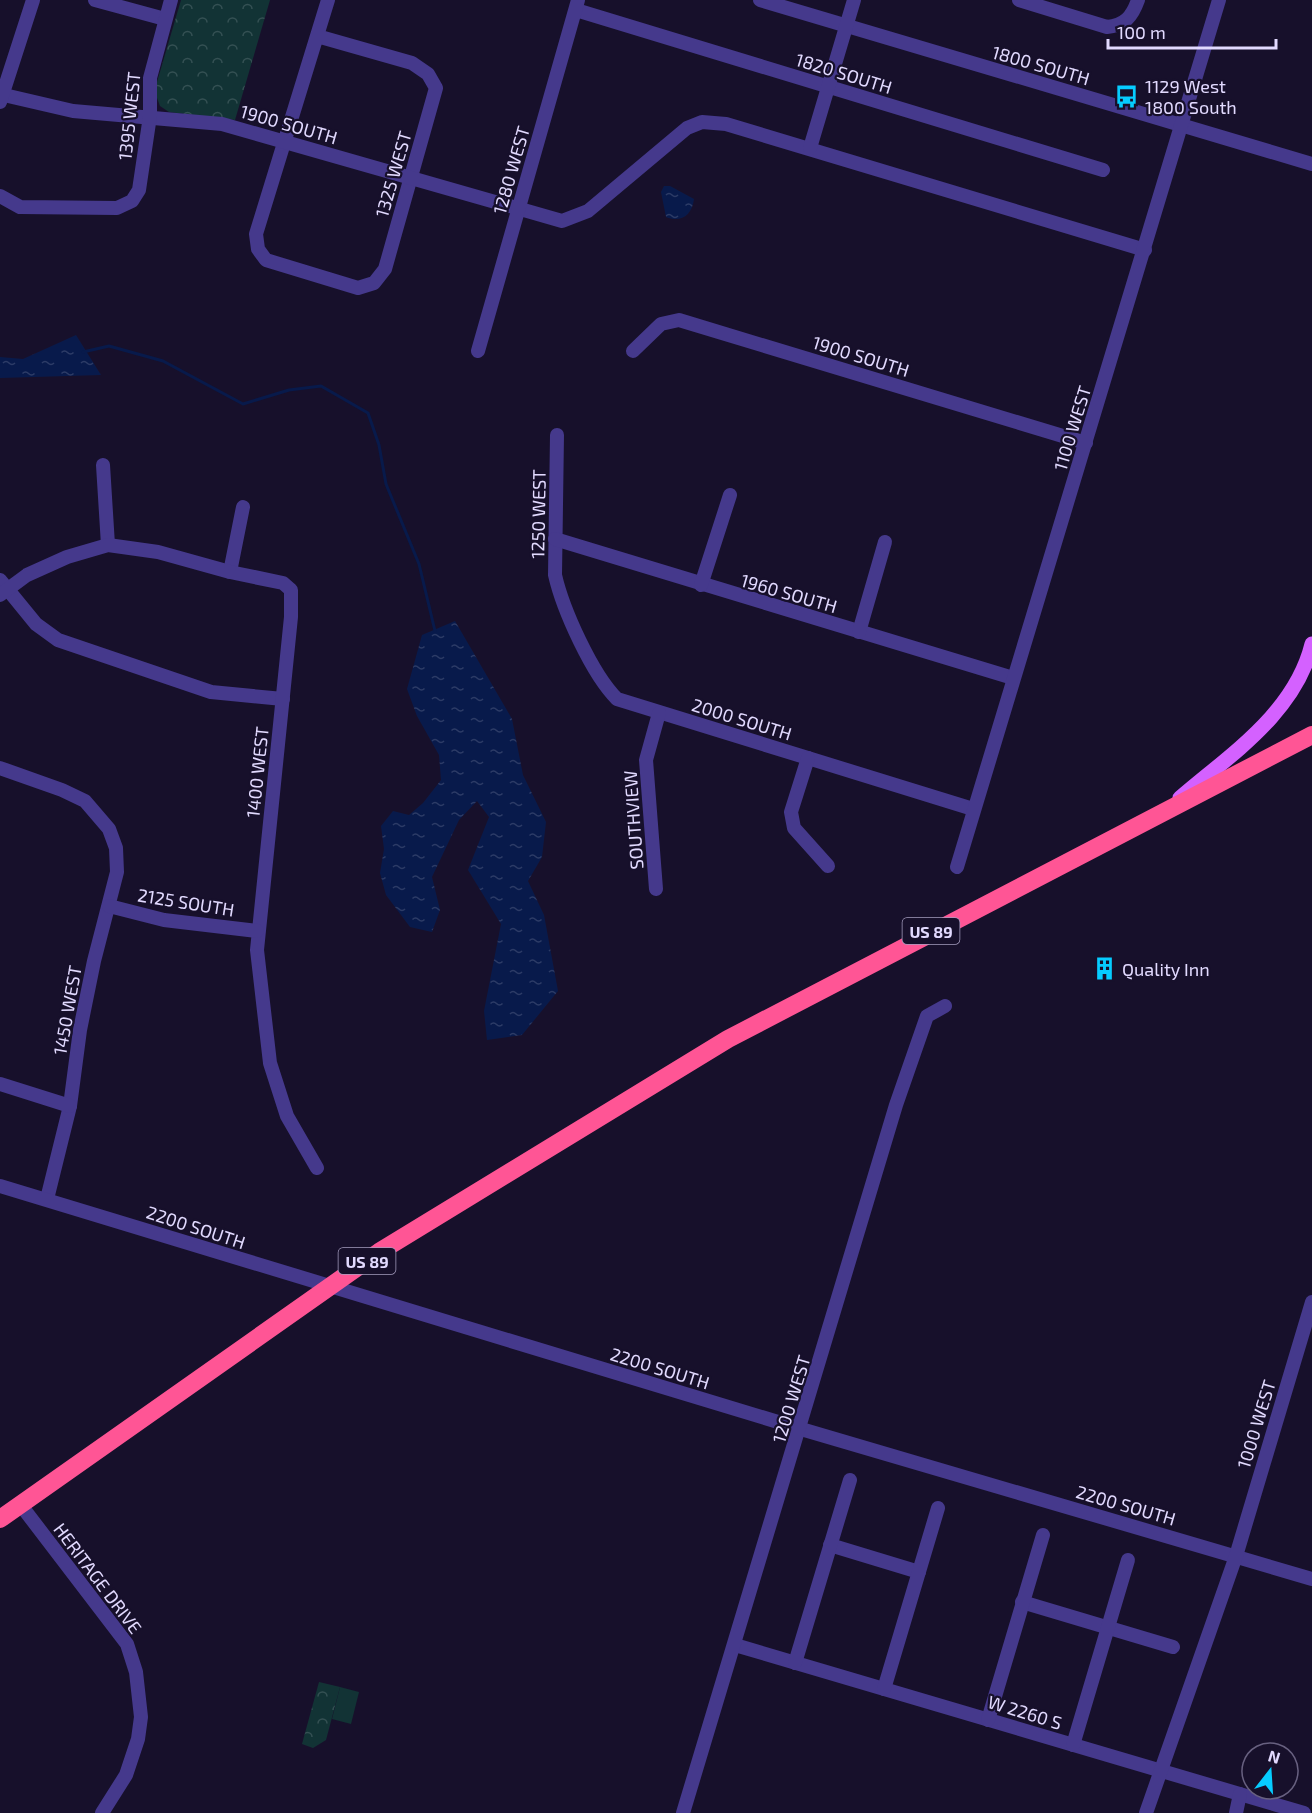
<svg xmlns="http://www.w3.org/2000/svg" width="1312" height="1813" viewBox="0 0 1312 1813" font-family="'Exo 2',sans-serif">
<style>
.green{fill:#123335}
.forest{fill:url(#forest-crowns)}
.water{fill:url(#water-ripples)}
.lines{fill:none;stroke-linecap:round;stroke-linejoin:round}
.stream{stroke:#081a4b;stroke-width:3}
.minor{stroke:#45398c;stroke-width:14}
.major{stroke:#d461ff;stroke-width:15}
.highway{stroke:#ff5595;stroke-width:18}
.labels{text-anchor:middle;dominant-baseline:central;stroke-width:4.5;stroke-linejoin:round;paint-order:stroke}
.shield{fill:#17102b;stroke:#a59dbf;stroke-width:1.5}
.shield-label{font-size:16px;font-weight:bold;fill:#e2daff}
.street-label{font-size:18px;fill:#e2daff;stroke:#17102b}
.poi-label{font-size:18px;fill:#e2daff;stroke:#17102b;text-anchor:start}
</style>
<defs>
<pattern id="forest-crowns" width="20" height="18" patternUnits="userSpaceOnUse" patternTransform="scale(1.5)"><rect width="20" height="18" fill="#123335"/><path d="M2 6a3 3 0 1 1 6 0M12 15a3 3 0 1 1 6 0" fill="none" stroke="#345053"/></pattern>
<pattern id="water-ripples" width="26" height="14" patternUnits="userSpaceOnUse" patternTransform="scale(1.5)"><rect width="26" height="14" fill="#081a4b"/><path d="M2 4q2-2 4 0t4 0M15 11q2-2 4 0t4 0" fill="none" stroke="#2c3b66"/></pattern>
</defs>
<rect width="100%" height="100%" fill="#17102b"/>
<path class="green" d="M340 1687 359 1692 351 1724 332 1719Z"/>
<g class="forest">
<path d="M181 0H270L235 120 169 112 160 106 156 95 157 82Z"/>
<path d="M319 1682 340 1687 326 1740 313 1748 302 1744Z"/>
</g>
<g class="water">
<path d="M664 186H670L694 199C692 216 680 223 666 217L661 192Z"/>
<path d="M76 335 101 375 0 378V357L23 359Z"/>
<path d="M455 621 512 719 523 775 546 822 542 857 528 881 544 915 558 991 522 1035 487 1040 484 1011 501 924 468 870 489 817 477 801 459 820 432 877 440 910 432 932 410 927 386 895 380 873 384 849 381 826 393 811 409 815 423 803 441 780 439 755 417 716 407 689 422 635Z"/>
</g>
<g class="lines">
<path class="stream" d="M83 352 109 346 163 361 243 404 289 390 321 386 368 413 379 445 386 484 419 564 435 631"/>
<g class="minor">
<path d="M95 0 165 19"/>
<path d="M760 0 1312 164"/>
<path d="M1019 0 1107 27C1125 25 1132 17 1138 0"/>
<path d="M576 10 1103 170"/>
<path d="M317 36 412 63 428 74 436 88 385 269 374 283 358 288 266 260 258 249 256 234 328 0"/>
<path d="M0 94 73 111 222 124 562 221 588 211 687 128 702 122 726 124 1145 250"/>
<path d="M0 102 33 0"/>
<path d="M810 148 854 0"/>
<path d="M0 196 20 207 117 208 132 201 139 190 150 116V78L171 0"/>
<path d="M478 351 578 0"/>
<path d="M633 351 661 324 679 320 1086 443"/>
<path d="M557 435 555 575C563 610 592 674 617 699L973 809"/>
<path d="M103 465 108 545"/>
<path d="M555 539 1013 678"/>
<path d="M230 572 243 507"/>
<path d="M0 580 36 624 58 640 211 692 283 699"/>
<path d="M701 585 730 495"/>
<path d="M0 595 27 575 67 557 108 545 158 552 230 572 283 583 291 590V617L257 950 270 1063 287 1116 317 1168"/>
<path d="M859 632 885 542"/>
<path d="M808 758 791 812 794 828 828 866"/>
<path d="M0 768 62 790 85 801 109 829 116 848 117 872 94 961 80 1030 70 1106 47 1199"/>
<path d="M957 867 1219 0"/>
<path d="M656 889 646 760 659 713"/>
<path d="M109 906 164 920 257 931"/>
<path d="M0 1084 70 1106"/>
<path d="M0 1186 801 1429 1312 1579"/>
<path d="M20 1504 127 1644 136 1672 141 1717 138 1739 126 1775 102 1813"/>
<path d="M830 1545 919 1572"/>
<path d="M1022 1602 1173 1647"/>
<path d="M735 1645 1304 1813"/>
<path d="M795 1663 850 1480"/>
<path d="M884 1689 938 1508"/>
<path d="M988 1720 1043 1535"/>
<path d="M1073 1745 1128 1560"/>
<path d="M683 1813 896 1105 927 1016 945 1006"/>
<path d="M1146 1813 1236 1556 1312 1302"/>
<path d="M1236 1813 1240 1794"/>
</g>
<path class="major" d="M1180 798C1231 754 1295 713 1312 644"/>
<path class="highway" d="M0 1519 379 1252 728 1039 1312 735"/>
</g>
<defs>
<symbol id="bus-bare" viewBox="-9 -9 18 18"><path d="M-5-6H5V4H4V6H2V4H-2V6H-4V4H-5ZM-3.5-4V0h7V-4ZM-3.5 1.2v1.5H-2V1.2ZM2 1.2v1.5H3.5V1.2Z" fill="#06ccff" stroke="#17102b" stroke-width="2.5" paint-order="stroke"/></symbol>
<symbol id="building-bare" viewBox="-9 -9 18 18"><path d="M-4-6H4V6H1V3H-1V6H-4ZM-2.5-4.3h1.7v1.8h-1.7ZM.8-4.3h1.7v1.8H.8ZM-2.5-1h1.7V.8h-1.7ZM.8-1h1.7V.8H.8Z" fill="#06ccff" stroke="#17102b" stroke-width="2.5" paint-order="stroke"/></symbol>
</defs>
<g fill-rule="evenodd">
<use href="#bus-bare" x="1110" y="80" width="33" height="33"/>
<use href="#building-bare" x="1088" y="952" width="33" height="33"/>
</g>
<g class="labels">
<g class="shield">
<rect x="902.5" y="918" width="57" height="26" rx="4.5"/>
<rect x="338.5" y="1248" width="57" height="26" rx="4.5"/>
</g>
<g class="shield-label">
<text x="931" y="931">US 89</text>
<text x="367" y="1261">US 89</text>
</g>
<g class="street-label">
<text transform="translate(1041 65) rotate(16)">1800 SOUTH</text>
<text transform="translate(844 73) rotate(17)">1820 SOUTH</text>
<text transform="translate(129 116) rotate(-84)">1395 WEST</text>
<text transform="translate(289 124) rotate(16)">1900 SOUTH</text>
<text transform="translate(511 170) rotate(-74)">1280 WEST</text>
<text transform="translate(393 174) rotate(-74)">1325 WEST</text>
<text transform="translate(861 356) rotate(17)">1900 SOUTH</text>
<text transform="translate(1072 428) rotate(-73)">1100 WEST</text>
<text transform="translate(538 514) rotate(-89)">1250 WEST</text>
<text transform="translate(789 593) rotate(16)">1960 SOUTH</text>
<text transform="translate(742 719) rotate(17)">2000 SOUTH</text>
<text transform="translate(257 772) rotate(-84)">1400 WEST</text>
<text transform="translate(633 820) rotate(-94)">SOUTHVIEW</text>
<text transform="translate(186 902) rotate(9)">2125 SOUTH</text>
<text transform="translate(67 1010) rotate(-80)">1450 WEST</text>
<text transform="translate(196 1227) rotate(18)">2200 SOUTH</text>
<text transform="translate(660 1368) rotate(17)">2200 SOUTH</text>
<text transform="translate(791 1399) rotate(-73)">1200 WEST</text>
<text transform="translate(1256 1424) rotate(-73)">1000 WEST</text>
<text transform="translate(1126 1505) rotate(16)">2200 SOUTH</text>
<text transform="translate(98 1578) rotate(53)">HERITAGE DRIVE</text>
<text transform="translate(1025 1712) rotate(17)">W 2260 S</text>
</g>
<g class="poi-label">
<text x="1145" y="86">1129 West<tspan x="1145" dy="21">1800 South</tspan></text>
<text x="1122" y="969">Quality Inn</text>
</g>
</g>
<g transform="translate(1270 1771) rotate(17)"><circle r="28" fill="#17102b" stroke="#686180" stroke-width="1.5"/>
<path d="M0-4.5L10 22L0 15L-10 22Z" fill="#06ccff"/>
<text y="-9" font-size="16" font-weight="bold" text-anchor="middle" fill="#e2daff">N</text>
</g>
<path d="M1108 39v9h168v-9" fill="none" stroke="#e2daff" stroke-width="3"/>
<text x="1117" y="39" font-size="18" fill="#e2daff" stroke="#17102b" stroke-width="4.5" paint-order="stroke">100 m</text>
</svg>
